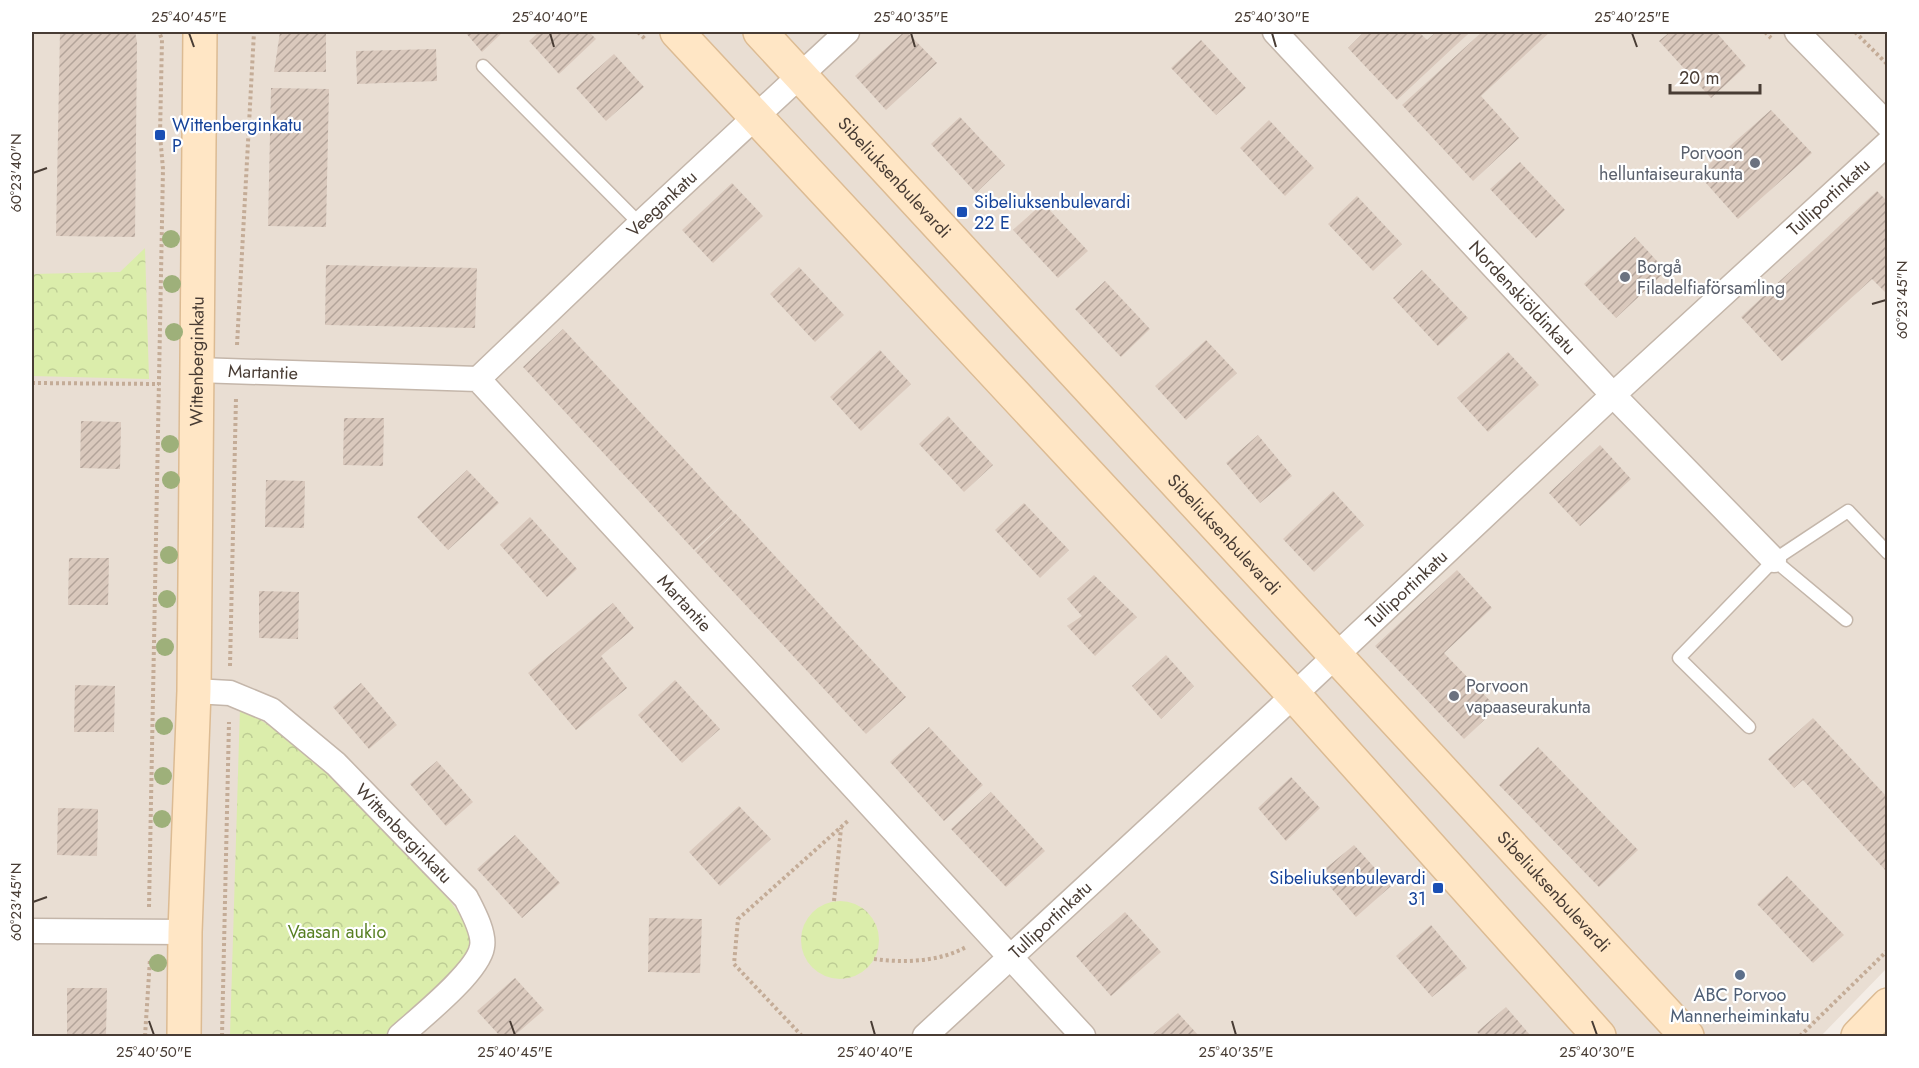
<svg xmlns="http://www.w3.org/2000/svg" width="1919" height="1068" viewBox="0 0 1919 1068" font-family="Jost,sans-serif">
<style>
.residential{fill:#e9ded3}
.forest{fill:url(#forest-crowns)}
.building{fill:url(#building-hatch)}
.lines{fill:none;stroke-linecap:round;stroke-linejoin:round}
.lane-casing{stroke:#c4b6aa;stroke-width:15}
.street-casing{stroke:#c4b6aa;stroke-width:27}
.secondary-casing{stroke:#dcbb93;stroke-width:36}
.path{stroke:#c4ac97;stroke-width:4;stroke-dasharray:3 3;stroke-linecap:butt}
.lane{stroke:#fff;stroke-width:12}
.street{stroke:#fff;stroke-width:24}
.secondary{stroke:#ffe6c5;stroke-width:33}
.tree{fill:#9eb07a}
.ticks{fill:none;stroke:#483c34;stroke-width:2}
.transit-dot{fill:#1a4fb4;stroke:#fff;stroke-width:2}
.worship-dot{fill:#6b7280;stroke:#fff;stroke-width:2}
.service-dot{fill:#5c6f8a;stroke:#fff;stroke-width:2}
.labels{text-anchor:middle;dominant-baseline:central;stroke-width:4.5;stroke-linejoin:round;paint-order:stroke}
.transit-label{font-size:18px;fill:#164399;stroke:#fff;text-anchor:start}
.worship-label{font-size:18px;fill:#5b616d;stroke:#fff;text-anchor:start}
.street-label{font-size:18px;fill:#483c34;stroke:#fff}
.park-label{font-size:18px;fill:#577f22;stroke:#fff}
.service-label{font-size:18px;fill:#4e5e75;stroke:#fff}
.neatline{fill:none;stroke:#483c34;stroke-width:2}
.ticks-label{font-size:15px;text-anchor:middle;fill:#483c34}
</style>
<defs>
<pattern id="forest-crowns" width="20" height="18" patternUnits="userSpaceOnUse" patternTransform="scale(1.5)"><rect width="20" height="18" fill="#dbedab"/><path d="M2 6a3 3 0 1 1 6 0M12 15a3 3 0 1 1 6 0" fill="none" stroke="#bdcc94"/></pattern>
<pattern id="building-hatch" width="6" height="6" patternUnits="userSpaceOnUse" patternTransform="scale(1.5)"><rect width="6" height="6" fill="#dac9bd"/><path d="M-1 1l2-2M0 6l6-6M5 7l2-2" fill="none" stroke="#b3a49a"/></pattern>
</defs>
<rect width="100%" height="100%" fill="#f4ede6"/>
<path class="residential" d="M32 32H1887V968L1821 1036H32Z"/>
<g class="forest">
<path d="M145 248 149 379 32 376V274L120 272Z"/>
<path d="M240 708 302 745 450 901 468 927 470 943 463 963 384 1036H230Z"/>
<circle cx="840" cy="940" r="39"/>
</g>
<g class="building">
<path d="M60 32H135L137 42 135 237 56 236Z"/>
<path d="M280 32H326V72H274Z"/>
<path d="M465 32H503L482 52Z"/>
<path d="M539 32H589L596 39 559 74 529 41Z"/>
<path d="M904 32H907L937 63 886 110 855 76Z"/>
<path d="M1364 32H1419L1427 40 1436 32H1470L1397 100 1348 48Z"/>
<path d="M1482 32H1550L1481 96 1519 138 1473 181 1402 105Z"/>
<path d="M1670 32H1716L1746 66 1711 98 1659 41Z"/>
<path d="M1201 40 1246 88 1216 115 1171 68Z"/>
<path d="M436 49 437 81 357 84 356 51Z"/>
<path d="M614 54 644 87 606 121 576 88Z"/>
<path d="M271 88 329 89 326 227 268 226Z"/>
<path d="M1771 110 1812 153 1738 219 1698 174Z"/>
<path d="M960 117 1005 165 976 193 931 144Z"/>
<path d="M1269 120 1314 168 1285 196 1240 148Z"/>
<path d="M1520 162 1565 210 1536 238 1490 189Z"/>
<path d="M732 183 763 216 713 263 682 230Z"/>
<path d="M1877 191 1888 202V295L1872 279 1782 361 1741 317Z"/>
<path d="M1357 196 1402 244 1373 271 1328 224Z"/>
<path d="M1043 203 1088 251 1058 278 1013 230Z"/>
<path d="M1635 237 1666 271 1616 318 1584 284Z"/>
<path d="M326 265 477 268 475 328 325 325Z"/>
<path d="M799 267 844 315 815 342 770 294Z"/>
<path d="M1422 270 1468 318 1438 346 1393 298Z"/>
<path d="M1105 281 1150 329 1121 357 1075 309Z"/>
<path d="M563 329 734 513 694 550 523 367Z"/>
<path d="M1206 340 1237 373 1186 420 1155 386Z"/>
<path d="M880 350 911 384 861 431 830 397Z"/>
<path d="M1508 352 1539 385 1488 432 1457 398Z"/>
<path d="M948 416 993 465 964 492 919 444Z"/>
<path d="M344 418H384L383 466 343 465Z"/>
<path d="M81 421 121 422 120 469 80 468Z"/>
<path d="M1258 435 1292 476 1260 503 1226 463Z"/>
<path d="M1600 445 1631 479 1580 526 1549 493Z"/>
<path d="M467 470 499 503 448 550 417 517Z"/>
<path d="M266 480 305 481 304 528 265 527Z"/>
<path d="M1333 491 1364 525 1314 572 1283 539Z"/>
<path d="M1024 503 1069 550 1040 578 995 530Z"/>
<path d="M735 513 906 697 866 734 695 551Z"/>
<path d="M530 517 577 569 547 597 500 545Z"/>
<path d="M69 558H109L108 605H68Z"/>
<path d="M1457 570 1492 608 1444 653 1497 708 1464 739 1375 646Z"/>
<path d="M1094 575 1137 617 1095 656 1067 626 1082 616 1067 599Z"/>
<path d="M259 591 299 592 298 639 259 638Z"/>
<path d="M613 603 634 628 601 656 627 688 576 730 528 673Z"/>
<path d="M1166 655 1194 686 1161 719 1132 686Z"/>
<path d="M675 680 720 729 682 763 638 715Z"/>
<path d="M361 683 397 725 369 749 333 707Z"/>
<path d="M75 685 115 686 114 732H74Z"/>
<path d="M1813 718 1888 798V869L1886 871 1803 780 1794 788 1768 759Z"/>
<path d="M929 727 983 785 944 821 890 762Z"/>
<path d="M1538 747 1638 850 1599 887 1499 785Z"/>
<path d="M437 761 473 802 446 826 410 784Z"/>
<path d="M1291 777 1320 808 1286 841 1258 808Z"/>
<path d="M991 792 1045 851 1006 887 951 829Z"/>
<path d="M739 806 771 839 720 886 689 852Z"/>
<path d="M58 808 98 809 97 856 57 855Z"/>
<path d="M515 835 560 883 522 918 477 869Z"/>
<path d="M1354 845 1391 886 1356 917 1319 874Z"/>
<path d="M1787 876 1844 935 1813 963 1757 904Z"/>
<path d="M1125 912 1161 952 1111 996 1076 956Z"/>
<path d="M649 918 702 919 700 973 648 972Z"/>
<path d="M1431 925 1467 968 1432 997 1396 956Z"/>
<path d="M515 978 544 1010 514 1036H500L477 1011Z"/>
<path d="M67 988H107L106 1035H67Z"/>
<path d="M1506 1007 1531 1036H1481L1477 1032Z"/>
<path d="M1178 1013 1199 1036H1151Z"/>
</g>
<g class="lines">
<defs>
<g id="lane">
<path d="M483 66 640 224"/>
<path d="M1774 560 1846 620"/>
<path d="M1749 727 1679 658 1774 560 1848 511 1888 553"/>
</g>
<g id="street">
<path id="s1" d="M1275 32 1613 395 1774 560"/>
<path d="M1797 32 1888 125"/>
<path id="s2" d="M197 370 478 379 1083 1036"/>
<path id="s3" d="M478 379 640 224 847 32"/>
<path id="s4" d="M194 691 230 693 271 710 336 764 466 898C472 910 485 933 482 947 478 972 420 1018 400 1036"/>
<path d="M32 931 185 932"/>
<path id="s5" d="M925 1036 1278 710 1613 395 1888 143"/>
</g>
<g id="secondary">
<path d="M677 32 1294 695 1599 1036"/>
<path id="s6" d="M760 32 1687 1036"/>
<path id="s7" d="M184 1036 185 932 194 691 200 32"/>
<path d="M1858 1036 1888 1005"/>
</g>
</defs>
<use href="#lane" class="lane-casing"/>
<use href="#street" class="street-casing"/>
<use href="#secondary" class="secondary-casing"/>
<g class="path">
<path d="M638 32 646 40"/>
<path d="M1765 32 1771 38"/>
<path d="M1855 32 1888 65"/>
<path d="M237 345 254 32"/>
<path d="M32 383 159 384"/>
<path d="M230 666 236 398"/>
<path d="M834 901 841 828"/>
<path d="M149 907 163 169 160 135 162 39 159 32"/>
<path d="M874 959C904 963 939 962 966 947"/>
<path d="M145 1036 150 959"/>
<path d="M222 1036 229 722"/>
<path d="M802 1036 734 964 738 919 849 820"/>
<path d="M1800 1036 1888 950"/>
</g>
<use href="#lane" class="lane"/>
<use href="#street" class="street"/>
<use href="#secondary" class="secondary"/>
</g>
<g class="tree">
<circle cx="171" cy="239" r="9"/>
<circle cx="172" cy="284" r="9"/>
<circle cx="174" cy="332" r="9"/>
<circle cx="170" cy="444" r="9"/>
<circle cx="171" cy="480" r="9"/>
<circle cx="169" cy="555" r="9"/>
<circle cx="167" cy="599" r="9"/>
<circle cx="165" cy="647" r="9"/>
<circle cx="164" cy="726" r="9"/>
<circle cx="163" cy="776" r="9"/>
<circle cx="162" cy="819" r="9"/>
<circle cx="158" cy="963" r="9"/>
</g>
<path class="ticks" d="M189 33 194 47M550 33 554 47M911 33 915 47M1272 33 1276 47M1632 33 1637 47M33 173 47 168M1872 304 1886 300M33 902 47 897M149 1021 154 1035M510 1021 515 1035M871 1021 875 1035M1232 1021 1236 1035M1592 1021 1597 1035"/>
<g class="transit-dot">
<rect x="154" y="129" width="12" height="12" rx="3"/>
<rect x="956" y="206" width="12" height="12" rx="3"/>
<rect x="1432" y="882" width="12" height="12" rx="3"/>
</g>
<g class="worship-dot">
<circle cx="1755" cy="163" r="6"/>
<circle cx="1625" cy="277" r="6"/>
<circle cx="1454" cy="696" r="6"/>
</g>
<circle class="service-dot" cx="1740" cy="975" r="6"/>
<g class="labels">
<g class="transit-label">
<text x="172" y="125">Wittenberginkatu<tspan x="172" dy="21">P</tspan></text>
<text x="974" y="202">Sibeliuksenbulevardi<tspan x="974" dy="21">22 E</tspan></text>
<text x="1426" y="878" text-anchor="end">Sibeliuksenbulevardi<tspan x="1426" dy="21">31</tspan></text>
</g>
<g class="worship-label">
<text x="1743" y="153" text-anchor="end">Porvoon<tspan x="1743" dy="21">helluntaiseurakunta</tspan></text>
<text x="1637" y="267">Borgå<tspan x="1637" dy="21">Filadelfiaförsamling</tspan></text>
<text x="1466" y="686">Porvoon<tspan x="1466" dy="21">vapaaseurakunta</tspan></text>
</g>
<g class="street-label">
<text stroke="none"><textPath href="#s6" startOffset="198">Sibeliuksenbulevardi</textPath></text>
<text stroke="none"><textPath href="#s5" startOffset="1233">Tulliportinkatu</textPath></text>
<text stroke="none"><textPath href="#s3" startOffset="254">Veegankatu</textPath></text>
<text stroke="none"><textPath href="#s1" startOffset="363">Nordenskiöldinkatu</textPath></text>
<text stroke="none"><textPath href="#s7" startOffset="675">Wittenberginkatu</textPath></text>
<text stroke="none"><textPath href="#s2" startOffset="66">Martantie</textPath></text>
<text stroke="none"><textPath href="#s6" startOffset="684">Sibeliuksenbulevardi</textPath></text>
<text stroke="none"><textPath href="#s5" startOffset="657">Tulliportinkatu</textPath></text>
<text stroke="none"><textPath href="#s2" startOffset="586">Martantie</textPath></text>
<text stroke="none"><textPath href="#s4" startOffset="262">Wittenberginkatu</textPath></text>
<text stroke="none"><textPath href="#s6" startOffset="1170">Sibeliuksenbulevardi</textPath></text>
<text stroke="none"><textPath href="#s5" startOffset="171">Tulliportinkatu</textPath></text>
</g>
<g class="park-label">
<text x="337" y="932">Vaasan aukio</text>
</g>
<g class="service-label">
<text x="1740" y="995">ABC Porvoo<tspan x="1740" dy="21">Mannerheiminkatu</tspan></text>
</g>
</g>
<rect width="1919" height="1068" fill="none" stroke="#ffffff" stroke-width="66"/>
<path d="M1670 84v9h90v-9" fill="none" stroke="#483c34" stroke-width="3"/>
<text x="1679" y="84" font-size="18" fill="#483c34" stroke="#ffffff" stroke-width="4.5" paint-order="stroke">20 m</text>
<rect x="33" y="33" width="1853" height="1002" class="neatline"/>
<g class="ticks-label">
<text x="189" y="22">25°40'45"E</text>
<text x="550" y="22">25°40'40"E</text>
<text x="911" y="22">25°40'35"E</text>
<text x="1272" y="22">25°40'30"E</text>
<text x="1632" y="22">25°40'25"E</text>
<text transform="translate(16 173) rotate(-90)" y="5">60°23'40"N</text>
<text transform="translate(1902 300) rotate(-90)" y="5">60°23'45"N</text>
<text transform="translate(16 902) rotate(-90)" y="5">60°23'45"N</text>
<text x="154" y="1057">25°40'50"E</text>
<text x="515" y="1057">25°40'45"E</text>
<text x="875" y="1057">25°40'40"E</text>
<text x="1236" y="1057">25°40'35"E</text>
<text x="1597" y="1057">25°40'30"E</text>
</g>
</svg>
